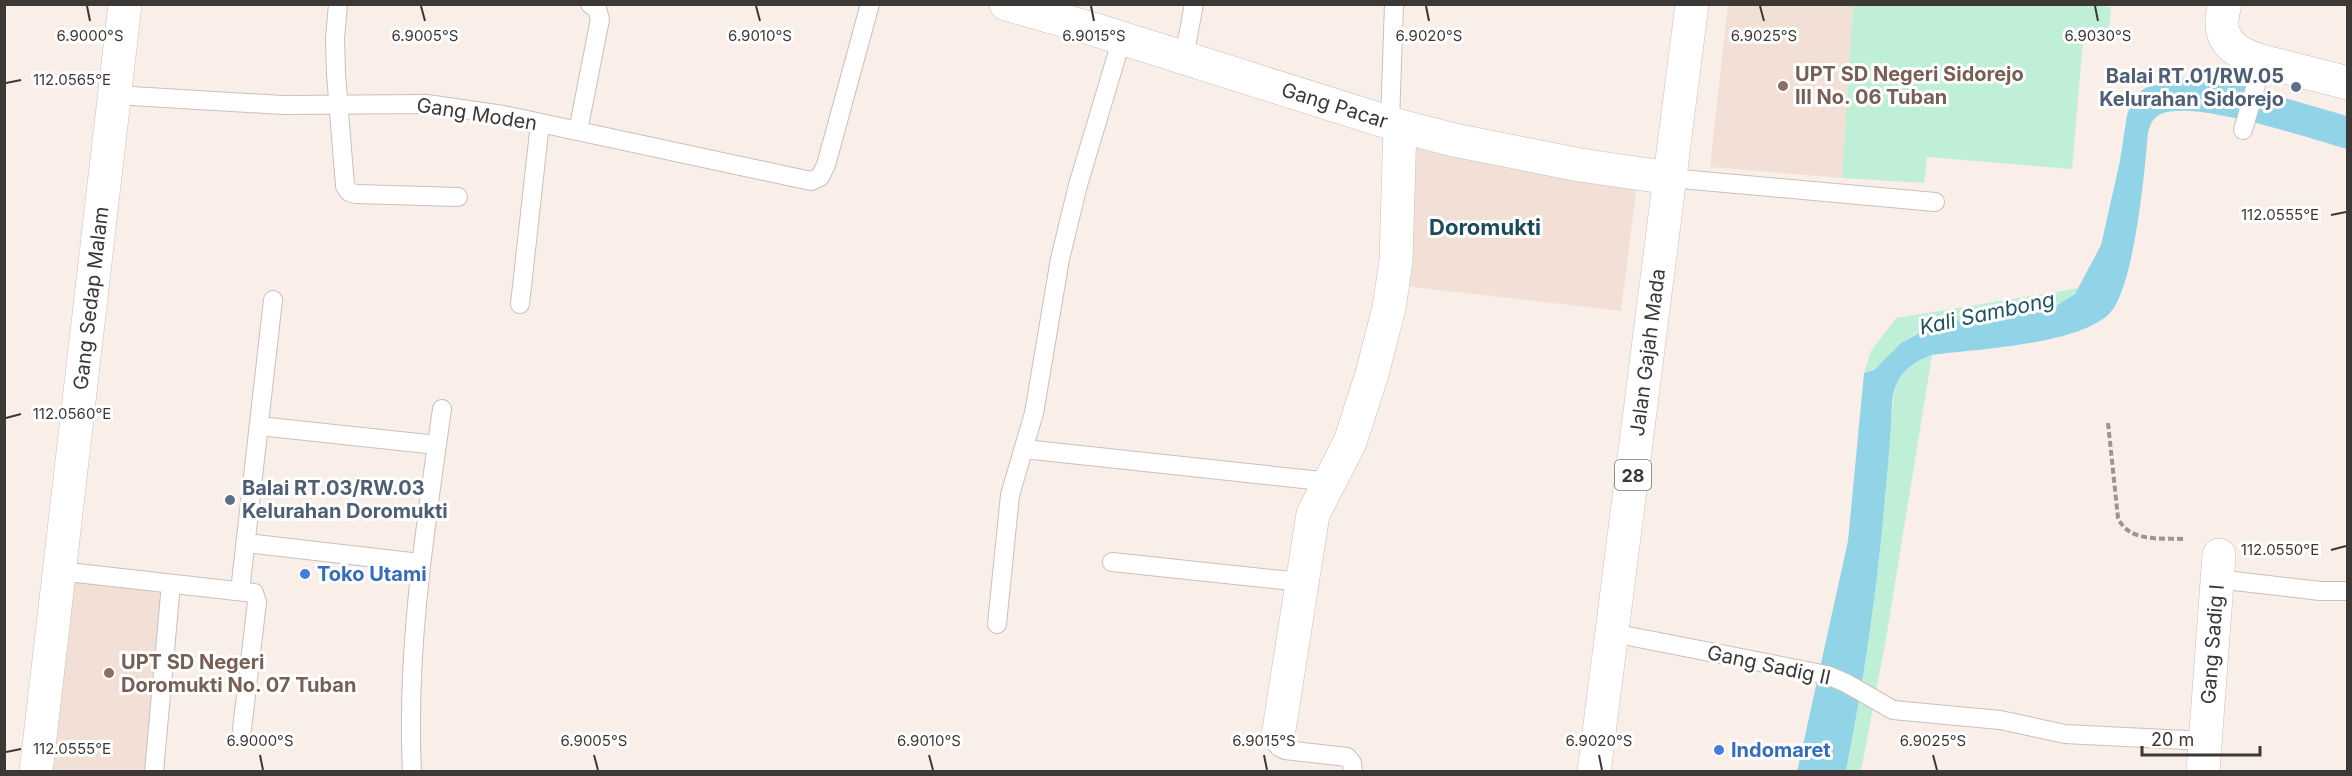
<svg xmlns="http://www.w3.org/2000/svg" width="2352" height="776" viewBox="0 0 2352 776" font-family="Inter,sans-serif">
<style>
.built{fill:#f2e0d6}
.green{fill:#c0efd8}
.water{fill:#91d4e7}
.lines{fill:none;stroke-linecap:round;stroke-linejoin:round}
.lane-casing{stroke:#cac0ba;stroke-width:20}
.street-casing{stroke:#cac0ba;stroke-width:34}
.highway-casing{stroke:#cac0ba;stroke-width:34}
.path{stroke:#9d9591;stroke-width:4;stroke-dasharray:6 3;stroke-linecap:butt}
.lane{stroke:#fff;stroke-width:18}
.street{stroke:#fff;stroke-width:33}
.highway{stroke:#fff;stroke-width:33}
.ticks{fill:none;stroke:#3c3836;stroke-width:2}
.education-dot{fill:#8d6e63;stroke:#fff;stroke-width:2}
.service-dot{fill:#5c6f8a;stroke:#fff;stroke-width:2}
.shop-dot{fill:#3f7fe0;stroke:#fff;stroke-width:2}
.labels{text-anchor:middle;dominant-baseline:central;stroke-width:6;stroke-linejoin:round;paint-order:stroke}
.shield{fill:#fff;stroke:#767472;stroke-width:1.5}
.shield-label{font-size:18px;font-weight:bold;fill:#3c3836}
.education-label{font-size:20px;font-weight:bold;fill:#785e54;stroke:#fff;text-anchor:start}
.service-label{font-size:20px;font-weight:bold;fill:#4e5e75;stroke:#fff;text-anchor:end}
.street-label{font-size:20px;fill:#3c3836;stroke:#fff}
.shop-label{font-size:20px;font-weight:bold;fill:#366cbe;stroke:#fff;text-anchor:start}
.water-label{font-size:21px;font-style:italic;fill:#1c5462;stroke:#fff}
.quarter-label{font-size:22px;font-weight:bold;fill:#1a4b5d;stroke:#fff}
.ticks-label{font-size:15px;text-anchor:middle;fill:#3c3836;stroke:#fff;stroke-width:6;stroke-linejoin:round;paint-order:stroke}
</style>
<rect width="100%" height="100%" fill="#f9eee8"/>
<g class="built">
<path d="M1728 5H1853L1842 178 1710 167Z"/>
<path d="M1414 145 1637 184 1621 311 1404 286Z"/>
<path d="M71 577 167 586 150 771 47 772Z"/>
</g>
<g class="green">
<path d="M2080 4 2111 7 2108 42 2083 40 2072 169 1927 157 1924 183 1842 178 1853 5Z"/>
<path d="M2079 288C2061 317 1989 313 1958 321 1938 325 1919 330 1903 342 1888 352 1882 368 1864 373L1871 351 1896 318Z"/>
<path d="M1932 355 1886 639 1861 771 1846 772C1863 686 1875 599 1884 512 1889 471 1888 430 1895 389 1900 372 1916 361 1932 355Z"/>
</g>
<path class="water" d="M2186 77 2219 79 2347 116V149C2310 139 2194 99 2161 114 2152 118 2151 124 2148 132 2145 170 2134 290 2109 314 2076 345 1977 349 1932 355 1918 360 1903 369 1897 383 1891 395 1892 410 1891 423 1889 452 1887 481 1884 510 1876 597 1863 685 1846 771L1797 772 1848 541 1864 373 1874 370 1901 343 1928 328 1961 320 2057 305 2075 294 2101 245 2120 161 2127 115 2133 98 2145 88Z"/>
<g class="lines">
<defs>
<g id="lane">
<path d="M338 4 335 39 336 74 345 186 349 192 356 194 458 197"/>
<path d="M1184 57 1194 4"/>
<path d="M115 95 283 105 427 104 503 115 811 181 820 177 826 165 870 4"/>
<path d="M1390 122 1394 4"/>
<path d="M2243 130 2263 61"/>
<path d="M578 131 600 19 597 9 590 4"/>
<path d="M1670 178 1935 202"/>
<path d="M520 304 540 123"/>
<path d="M259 426 437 445"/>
<path d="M1024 449 1331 482"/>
<path d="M246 543 420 563"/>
<path d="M1112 562 1301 582"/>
<path d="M59 571 254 593 257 602 242 729"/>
<path d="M2217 579 2320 591H2348"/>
<path d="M240 591 273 300"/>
<path d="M997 624 1010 495 1034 413 1060 259 1078 185 1122 38"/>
<path d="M1613 633 1827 675 1846 683 1893 710 2000 720 2065 734 2206 741"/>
<path d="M1278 736 1279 747 1285 750 1347 757 1352 763 1353 772"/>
<path d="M154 772 171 584"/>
<path d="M412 772C406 650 425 530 442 409"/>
</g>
<g id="street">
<path id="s1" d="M1006 4 1096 30 1400 126 1454 140 1580 165 1670 178"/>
<path d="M2225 4C2210 53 2254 59 2289 68 2308 73 2328 78 2348 83"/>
<path d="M1278 736 1313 514 1350 442 1372 374 1389 308 1396 261 1400 126"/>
<path id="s2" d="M36 772 125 4"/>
<path id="s3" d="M2203 772 2219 555"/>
</g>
<g id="highway">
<path id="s4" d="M1594 772 1692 4"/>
</g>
</defs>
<use href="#lane" class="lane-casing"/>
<use href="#street" class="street-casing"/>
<use href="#highway" class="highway-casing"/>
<path class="path" d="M2108 423 2118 518C2129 543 2163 538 2186 539"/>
<use href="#lane" class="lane"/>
<use href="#street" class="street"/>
<use href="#highway" class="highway"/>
</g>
<path class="ticks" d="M87 6 90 21M421 6 425 21M756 6 760 21M1091 6 1094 21M1426 6 1429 21M1760 6 1764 21M2095 6 2098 21M6 83 21 80M2331 215 2346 212M6 418 21 414M2331 550 2346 546M6 752 21 749M260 755 263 770M594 755 598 770M929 755 933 770M1264 755 1267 770M1599 755 1602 770M1933 755 1937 770"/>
<g class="education-dot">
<circle cx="1783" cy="86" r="6"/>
<circle cx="109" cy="673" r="6"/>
</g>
<g class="service-dot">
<circle cx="2296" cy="87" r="6"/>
<circle cx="230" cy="500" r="6"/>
</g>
<g class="shop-dot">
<circle cx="305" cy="574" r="6"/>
<circle cx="1719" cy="750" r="6"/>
</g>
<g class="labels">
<rect class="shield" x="1615" y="460" width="36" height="30" rx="4.5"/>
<g class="shield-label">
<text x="1633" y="475">28</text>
</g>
<g class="education-label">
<text x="1795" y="74">UPT SD Negeri Sidorejo<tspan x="1795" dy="23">III No. 06 Tuban</tspan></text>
<text x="121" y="662">UPT SD Negeri<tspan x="121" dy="23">Doromukti No. 07 Tuban</tspan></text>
</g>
<g class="service-label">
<text x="2284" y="76">Balai RT.01/RW.05<tspan x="2284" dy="23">Kelurahan Sidorejo</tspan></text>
<text x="242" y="488" text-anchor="start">Balai RT.03/RW.03<tspan x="242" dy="23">Kelurahan Doromukti</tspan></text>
</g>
<g class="street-label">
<text stroke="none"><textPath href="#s1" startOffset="344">Gang Pacar</textPath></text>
<text transform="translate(477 114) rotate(9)">Gang Moden</text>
<text stroke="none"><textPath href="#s2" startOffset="477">Gang Sedap Malam</textPath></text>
<text stroke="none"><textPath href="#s4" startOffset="423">Jalan Gajah Mada</textPath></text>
<text stroke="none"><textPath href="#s3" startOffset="128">Gang Sadig I</textPath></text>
<text transform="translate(1769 665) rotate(12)">Gang Sadig II</text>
</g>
<g class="shop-label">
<text x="317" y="574">Toko Utami</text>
<text x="1731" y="750">Indomaret</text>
</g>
<g class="water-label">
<text transform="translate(1987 313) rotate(-12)">Kali Sambong</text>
</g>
<g class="quarter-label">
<text x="1485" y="227">Doromukti</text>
</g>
</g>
<g class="ticks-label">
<text x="90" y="41">6.9000°S</text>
<text x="425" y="41">6.9005°S</text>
<text x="760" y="41">6.9010°S</text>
<text x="1094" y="41">6.9015°S</text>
<text x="1429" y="41">6.9020°S</text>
<text x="1764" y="41">6.9025°S</text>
<text x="2098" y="41">6.9030°S</text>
<text x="72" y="85">112.0565°E</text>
<text x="2280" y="220">112.0555°E</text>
<text x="72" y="419">112.0560°E</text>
<text x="2280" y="555">112.0550°E</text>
<text x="260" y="746">6.9000°S</text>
<text x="594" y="746">6.9005°S</text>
<text x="929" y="746">6.9010°S</text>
<text x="1264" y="746">6.9015°S</text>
<text x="1599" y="746">6.9020°S</text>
<text x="1933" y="746">6.9025°S</text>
<text x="72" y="754">112.0555°E</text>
</g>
<rect width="2352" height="776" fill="none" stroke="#3c3836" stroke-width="12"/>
<path d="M2142 746v9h118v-9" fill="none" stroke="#3c3836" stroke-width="3"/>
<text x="2151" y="746" font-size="18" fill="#3c3836" stroke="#ffffff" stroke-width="4.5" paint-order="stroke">20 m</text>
</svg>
